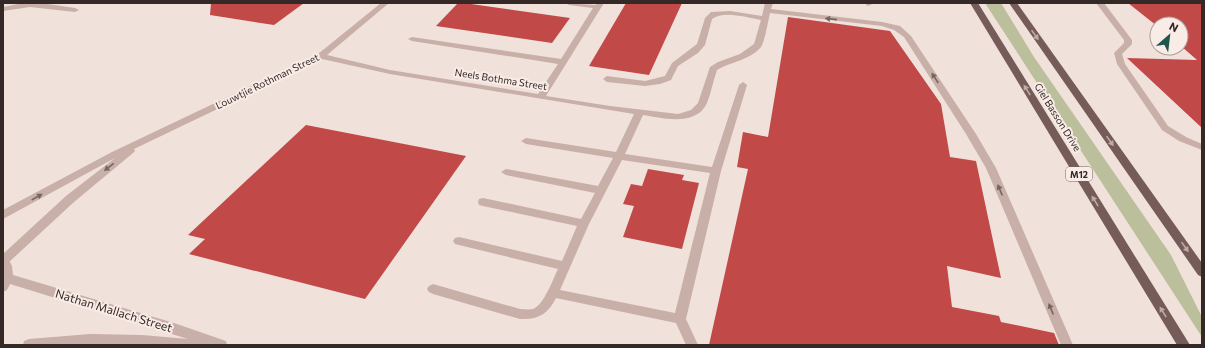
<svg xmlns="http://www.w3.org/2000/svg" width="1205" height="348" viewBox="0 0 1205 348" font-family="Commissioner,sans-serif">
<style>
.green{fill:#bbbf9b}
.building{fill:#c14a48}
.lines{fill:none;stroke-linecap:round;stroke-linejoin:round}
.service{fill:#c8afa7;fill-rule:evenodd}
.minor{fill:#c8afa7;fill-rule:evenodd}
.primary{fill:#765c59;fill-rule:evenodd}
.oneway{fill:#776561}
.oneway2{fill:#beaba7}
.labels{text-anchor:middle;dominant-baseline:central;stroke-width:4;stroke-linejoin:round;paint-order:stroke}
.shield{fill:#f9ece7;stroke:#706461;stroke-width:1}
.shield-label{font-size:9px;font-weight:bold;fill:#352927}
.street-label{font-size:10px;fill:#352927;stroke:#f9ece7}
.near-street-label{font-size:12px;fill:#352927;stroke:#f9ece7}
</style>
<rect width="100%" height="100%" fill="#f1e1db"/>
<path class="green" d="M985 3H1001L1034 57 1171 255 1202 317V337Z"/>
<g class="building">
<path d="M211 3H304L274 25 210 15Z"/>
<path d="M458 3H464L570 18 552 43 436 26Z"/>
<path d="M626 3H682L649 75 589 66Z"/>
<path d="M1128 3H1202V128L1127 58 1197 60 1181 46V24H1157V26Z"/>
<path d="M788 17 890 31 941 104 950 157 976 161 1001 278 947 266 952 307 999 316 1001 322 1054 333 1059 345H709L748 169 737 167 743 132 768 137Z"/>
<path d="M306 125 466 156 365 299 189 254 205 239 188 235Z"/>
<path d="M648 169 684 175 682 180 699 183 682 249 623 237 634 206 623 204 631 184 642 186Z"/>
</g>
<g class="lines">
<g class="service">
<path d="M23 3 48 4 75 8 79 10 75 12 30 7 3 11V7Z"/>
<path d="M381 3H389L327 55 390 70 538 94 558 64 412 41 408 39 412 37 561 59 593 8 569 5 565 3 596 5V3H604L546 96 610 106 678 114 691 110 698 103 710 67 718 62 740 54 754 44 761 20C748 18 724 10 712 19L705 45 698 53 678 66 671 80 660 84 645 86 607 82 603 79 607 76 645 81 665 76 672 63 697 44 705 18 711 12 730 11 762 16 765 3H773L771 9 882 22 900 26 911 36 976 134 996 168 1073 345H1061L986 168 966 134 904 37 894 30 882 26 770 13C768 21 765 41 761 47 750 60 730 62 717 70 713 81 711 93 707 103 696 127 662 118 643 115L625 154 712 167 739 85 743 82 747 85 721 171 686 319 698 345H686L676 323 556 298C548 314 538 320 520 319L433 294 429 292 427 289 429 286 433 284 520 309C524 309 529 310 533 309 544 305 553 279 558 269L459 245 455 244 453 241 455 238 459 237 562 261 577 226 483 206 479 205 478 202 479 199 483 198 581 219 595 193 506 175 501 172 506 169 598 186 613 158 526 144 521 141 526 138 616 152 634 114 390 74 322 59 134 149 135 151 133 153 74 202 8 263 3 264V254L66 196 115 158 3 219V210L112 152 318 54ZM622 160 710 173 675 313 560 290 589 224Z"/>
<path d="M864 3H872V4L868 6Z"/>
<path d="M1096 3H1104L1132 40V44L1122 54 1125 64 1168 126 1186 137 1202 144V150L1179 141 1162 130 1117 64 1114 53 1124 43V40Z"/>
</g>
<path class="minor" d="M3 255 7 256 12 266 13 275 174 323 226 341 227 345H23L24 341 29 339 90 334 142 335 188 339 10 284 7 290 3 292Z"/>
<g class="primary">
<path d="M970 3H978L1190 345H1177Z"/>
<path d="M1009 3H1017L1202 263V277L1198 275Z"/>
</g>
</g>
<defs><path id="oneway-solid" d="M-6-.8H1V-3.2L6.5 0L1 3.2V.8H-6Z"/></defs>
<g class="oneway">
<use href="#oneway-solid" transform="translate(831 19) rotate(-174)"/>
<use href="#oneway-solid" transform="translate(935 78) rotate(-123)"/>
<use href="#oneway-solid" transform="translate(109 167) rotate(142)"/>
<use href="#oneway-solid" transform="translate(1000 190) rotate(-113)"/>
<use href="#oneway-solid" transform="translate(37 197) rotate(-29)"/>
<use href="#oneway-solid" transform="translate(1051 309) rotate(-113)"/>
</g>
<g class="oneway2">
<use href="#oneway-solid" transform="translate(1035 35) rotate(55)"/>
<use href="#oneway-solid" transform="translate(1027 90) rotate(-122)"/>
<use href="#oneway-solid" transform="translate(1110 141) rotate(55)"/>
<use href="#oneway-solid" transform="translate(1095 201) rotate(-122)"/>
<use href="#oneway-solid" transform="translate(1185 247) rotate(55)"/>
<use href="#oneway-solid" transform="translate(1163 312) rotate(-122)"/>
</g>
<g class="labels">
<rect class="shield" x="1066" y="167" width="26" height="14" rx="3"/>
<g class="shield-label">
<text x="1079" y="174">M12</text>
</g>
<g class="street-label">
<text transform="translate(501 79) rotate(9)">Neels Bothma Street</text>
<text transform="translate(267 81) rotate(-26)">Louwtjie Rothman Street</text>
<text transform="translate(1058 117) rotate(58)">Giel Basson Drive</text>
</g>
<g class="near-street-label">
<text transform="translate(114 310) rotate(17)">Nathan Mallach Street</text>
</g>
</g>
<rect width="1205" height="348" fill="none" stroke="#352927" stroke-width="8"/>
<g transform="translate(1169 36) rotate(28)"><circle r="19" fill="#f9ece7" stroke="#ab9e9a"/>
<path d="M0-3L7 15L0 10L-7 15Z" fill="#1e554c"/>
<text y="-6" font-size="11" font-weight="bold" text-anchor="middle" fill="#352927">N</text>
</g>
</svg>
